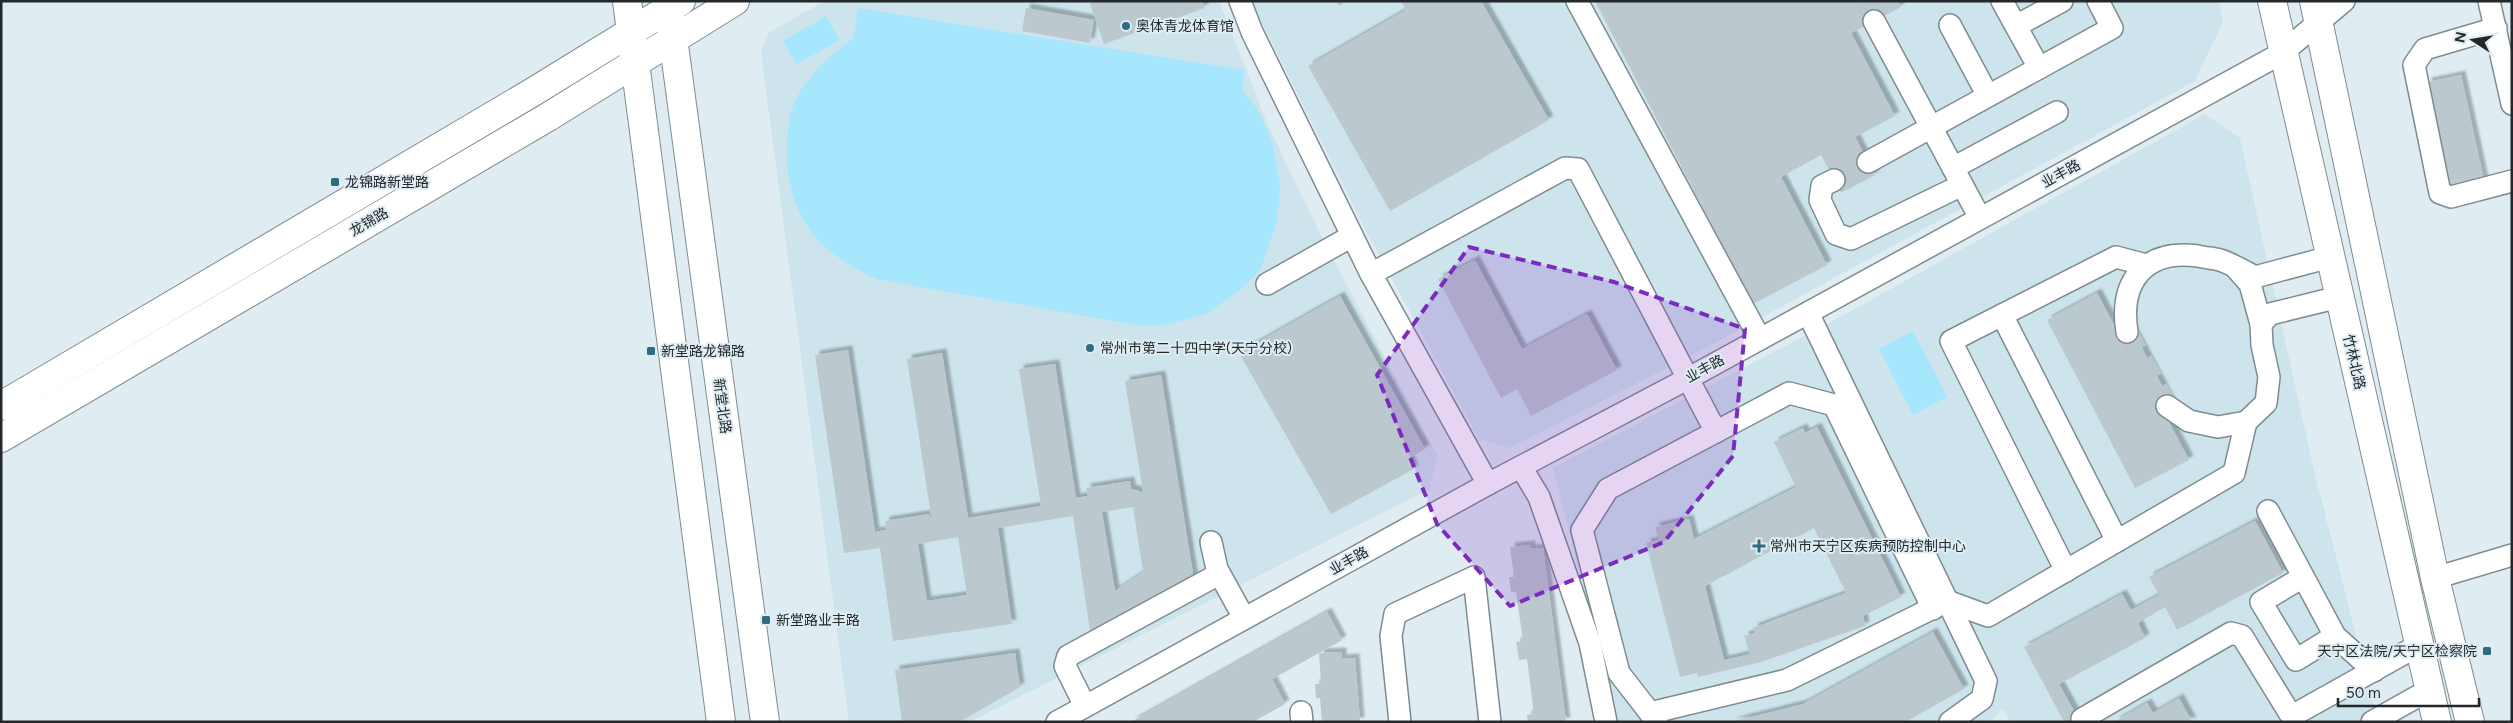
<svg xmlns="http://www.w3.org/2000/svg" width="2513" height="723" viewBox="0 0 2513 723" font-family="Figtree,'Noto Sans SC',sans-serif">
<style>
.built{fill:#cde4ed}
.green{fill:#a6e7fe}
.building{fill:#bbc9ce;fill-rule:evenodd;filter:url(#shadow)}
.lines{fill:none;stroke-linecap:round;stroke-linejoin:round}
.minor-tunnel{stroke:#b9c6cb;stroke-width:21;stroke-dasharray:21 11;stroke-linecap:butt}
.minor-casing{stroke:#7e8c91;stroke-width:24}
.major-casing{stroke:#7e8c91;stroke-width:30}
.minor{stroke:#fff;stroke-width:21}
.major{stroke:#fff;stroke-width:28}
.marked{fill:#7b2cbf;fill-opacity:0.2;stroke:#7b2cbf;stroke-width:4;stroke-dasharray:10 6;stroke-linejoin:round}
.poi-dot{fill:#2d6d82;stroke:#dfedf3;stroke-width:2}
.labels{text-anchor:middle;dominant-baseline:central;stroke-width:4;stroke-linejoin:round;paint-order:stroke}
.poi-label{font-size:14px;fill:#23292b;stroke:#dfedf3;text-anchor:start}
.street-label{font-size:14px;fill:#23292b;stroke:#dfedf3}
</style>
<defs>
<filter id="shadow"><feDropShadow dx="4.5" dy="-4.5" stdDeviation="1" flood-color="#0004"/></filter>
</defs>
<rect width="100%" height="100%" fill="#dfedf3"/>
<g class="built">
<path d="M825 1H1219L1267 123 1323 240 1437 455 1430 489 970 722H849L761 52 768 33Z"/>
<path d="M1251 1H2219L2223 22 2195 81 1702 350 1509 448 1479 439 1367 233Z"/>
<path d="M2205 114 2240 138 2313 466 2378 722H2010L2003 709 1989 722H1617L1553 468 1833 321Z"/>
</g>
<g class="green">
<path d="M858 8 1244 70 1242 89 1258 110 1272 141 1280 184 1277 222 1261 269 1239 291 1206 314 1170 324 1141 326 876 279C821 253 790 222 787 159 787 142 787 123 793 106 804 78 830 56 853 38Z"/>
<path d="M826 16 840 40 796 64 783 41Z"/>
<path d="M1913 331 1947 397 1913 415 1879 349Z"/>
</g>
<g class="building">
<path d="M1089 1H1202L1205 8 1104 44Z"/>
<path d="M1336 1H1348L1339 6Z"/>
<path d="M1401 1H1481L1549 120 1390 211 1308 66 1406 10Z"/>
<path d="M1595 1H1898L1901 7 1851 33 1895 116 1855 137 1875 175 1841 193 1821 155 1781 177 1827 265 1753 304Z"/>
<path d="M1026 8 1094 20 1090 43 1022 31Z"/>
<path d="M2461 75 2484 181 2450 189 2427 82Z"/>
<path d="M1475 260 1522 349 1587 314 1617 370 1531 416 1517 389 1501 398 1438 279Z"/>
<path d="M2097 293 2120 336 2132 329 2171 403 2162 409 2189 460 2135 488 2047 320Z"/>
<path d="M1340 296 1425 449 1409 458 1414 469 1331 514 1239 353Z"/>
<path d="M848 350 875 532 886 530 885 521 929 514 932 522 907 359 942 353 968 518 1041 506 1019 369 1055 364 1076 498 1088 496 1086 488 1130 481 1131 489 1143 492 1125 381 1161 375 1194 580 1091 638 1073 516 998 528 1012 624 893 641 880 548 844 553 815 355ZM1133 507 1143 572 1115 591 1102 512ZM958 537 967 595 927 601 918 544Z"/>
<path d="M1817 427 1901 597 1863 616 1865 626 1761 662 1698 677 1697 673 1680 677 1646 543 1659 540 1655 527 1689 519 1694 539 1796 487 1774 442 1803 428 1805 433ZM1814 528 1846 593 1753 628 1755 633 1744 636 1750 654 1724 660 1705 586Z"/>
<path d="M2255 521 2283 573 2177 630 2165 607 2138 623 2145 638 2059 684 2080 722H2064L2024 647 2122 594 2131 610 2159 595 2149 577Z"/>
<path d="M1531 545V549L1543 548 1566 722H1528L1527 715 1534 714 1527 659 1519 660 1516 642 1523 641 1516 592H1511L1509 577H1514L1510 547Z"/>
<path d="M1327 612 1342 640 1319 653 1342 652V659L1355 658 1360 722H1322L1320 698H1316L1315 684H1321L1319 653 1272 679 1285 704 1253 722H1131Z"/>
<path d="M1933 632 1964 689 1905 722H1731L1803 704Z"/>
<path d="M1015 653 1020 687 959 722H902L895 670Z"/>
<path d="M2179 698 2192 722H2114L2147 703 2153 713Z"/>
</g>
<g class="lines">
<g class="minor-tunnel">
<path d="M1865 1 1874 21"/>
<path d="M1834 180 1868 162"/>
<path d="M2127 332 2167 406"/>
</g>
<defs>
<g id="minor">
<path d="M1240 1 1252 32 1371 274 1488 484"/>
<path d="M1577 1 1760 339"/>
<path d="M2002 1 2039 68"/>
<path d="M2489 1 2512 104"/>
<path d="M1874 21 1980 218"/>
<path d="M1950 25 1988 96"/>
<path d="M2016 26 2062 1"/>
<path d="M2496 28 2425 49 2414 65 2440 193 2451 197 2512 181"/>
<path d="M1868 162 2112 28 2098 1"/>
<path d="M1953 168 2057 112"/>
<path d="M1834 180 1822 186 1820 200 1836 234 1851 239 1962 185"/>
<path d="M2236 268 2250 284 2261 324"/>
<path d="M1371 274 1565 168 1578 169 1716 432"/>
<path d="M1267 284 1352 236"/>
<path d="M1808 313 1986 681 1982 699 1950 722"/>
<path d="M2002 315 2117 541"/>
<path d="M2127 332C2119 281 2145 249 2198 256 2205 258 2213 258 2220 260 2232 264 2244 271 2255 277L2330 257"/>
<path d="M2167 406 2189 421 2218 427 2246 422 2266 403 2269 377 2262 345 2261 324 2270 314 2339 297"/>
<path d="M1521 467 1539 497 1590 643 1606 722"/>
<path d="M2268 511 2335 636 2374 671"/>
<path d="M1211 542 1217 569 1244 618"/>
<path d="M2066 571 1951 341 2116 257 2146 265"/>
<path d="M2303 577 2261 602 2296 660 2335 636"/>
<path d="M2435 578 2512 555"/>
<path d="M1085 706 1065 666 1068 656 1219 574"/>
<path d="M1301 712 1302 722"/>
<path d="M1650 713 1787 680 1947 601 1988 616 2234 473 2246 422"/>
<path d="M2292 716 2419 645"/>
<path d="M2082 719 2231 633 2242 636 2295 722"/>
<path d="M1057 722 1488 484 1689 378 2282 53 2344 1"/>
<path d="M1400 722 1391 636 1395 614 1474 577 1490 722"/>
<path d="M1657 722 1619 673 1582 530 1608 489 1789 393 1834 405 1933 609"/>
<path d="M2372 722 2429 690"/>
</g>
<g id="major">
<path d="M627 1 721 722"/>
<path d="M2272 1 2437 722"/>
<path d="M2314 1 2435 578 2470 722"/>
<path d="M671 23 765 722"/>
<path d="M1 406 533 92 681 1"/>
<path d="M1 438 548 117 735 1"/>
</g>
</defs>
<use href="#minor" class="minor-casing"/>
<use href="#major" class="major-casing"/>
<use href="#minor" class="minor"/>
<use href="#major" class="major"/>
</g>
<path class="marked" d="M1469 247 1614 282 1745 329 1733 456 1664 542 1510 606 1437 524 1377 375Z"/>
<g class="poi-dot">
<circle cx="1126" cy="26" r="5"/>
<rect x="330" y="177" width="10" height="10" rx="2.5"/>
<circle cx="1090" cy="348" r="5"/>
<rect x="646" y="346" width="10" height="10" rx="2.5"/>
<path d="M1756.5 538.5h5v5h5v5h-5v5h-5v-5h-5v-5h5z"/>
<rect x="761" y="615" width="10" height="10" rx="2.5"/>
<rect x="2482" y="646" width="10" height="10" rx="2.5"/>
</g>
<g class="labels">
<g class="poi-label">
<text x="1136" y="26">奥体青龙体育馆</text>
<text x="345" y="182">龙锦路新堂路</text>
<text x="1100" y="348">常州市第二十四中学(天宁分校)</text>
<text x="661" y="351">新堂路龙锦路</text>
<text x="1770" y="546">常州市天宁区疾病预防控制中心</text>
<text x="776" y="620">新堂路业丰路</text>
<text x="2477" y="651" text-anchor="end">天宁区法院/天宁区检察院</text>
</g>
<g class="street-label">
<text transform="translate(2061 174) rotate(-29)">业丰路</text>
<text transform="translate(369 222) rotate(-30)">龙锦路</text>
<text transform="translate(2354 362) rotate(77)">竹林北路</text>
<text transform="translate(1705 369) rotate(-29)">业丰路</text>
<text transform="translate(722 406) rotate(82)">新堂北路</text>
<text transform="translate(1349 561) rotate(-29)">业丰路</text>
</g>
</g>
<rect width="2513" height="723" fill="none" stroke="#23292b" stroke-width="5"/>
<g transform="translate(2473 40) rotate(282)" stroke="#dfedf3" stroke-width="4" paint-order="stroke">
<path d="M0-4L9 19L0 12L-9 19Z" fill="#23292b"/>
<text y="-8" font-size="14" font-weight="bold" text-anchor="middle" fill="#23292b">N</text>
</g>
<path d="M2338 698v8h141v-8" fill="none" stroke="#23292b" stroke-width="2.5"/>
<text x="2346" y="698" font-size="15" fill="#23292b" stroke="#dfedf3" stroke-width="4" paint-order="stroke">50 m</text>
</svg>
